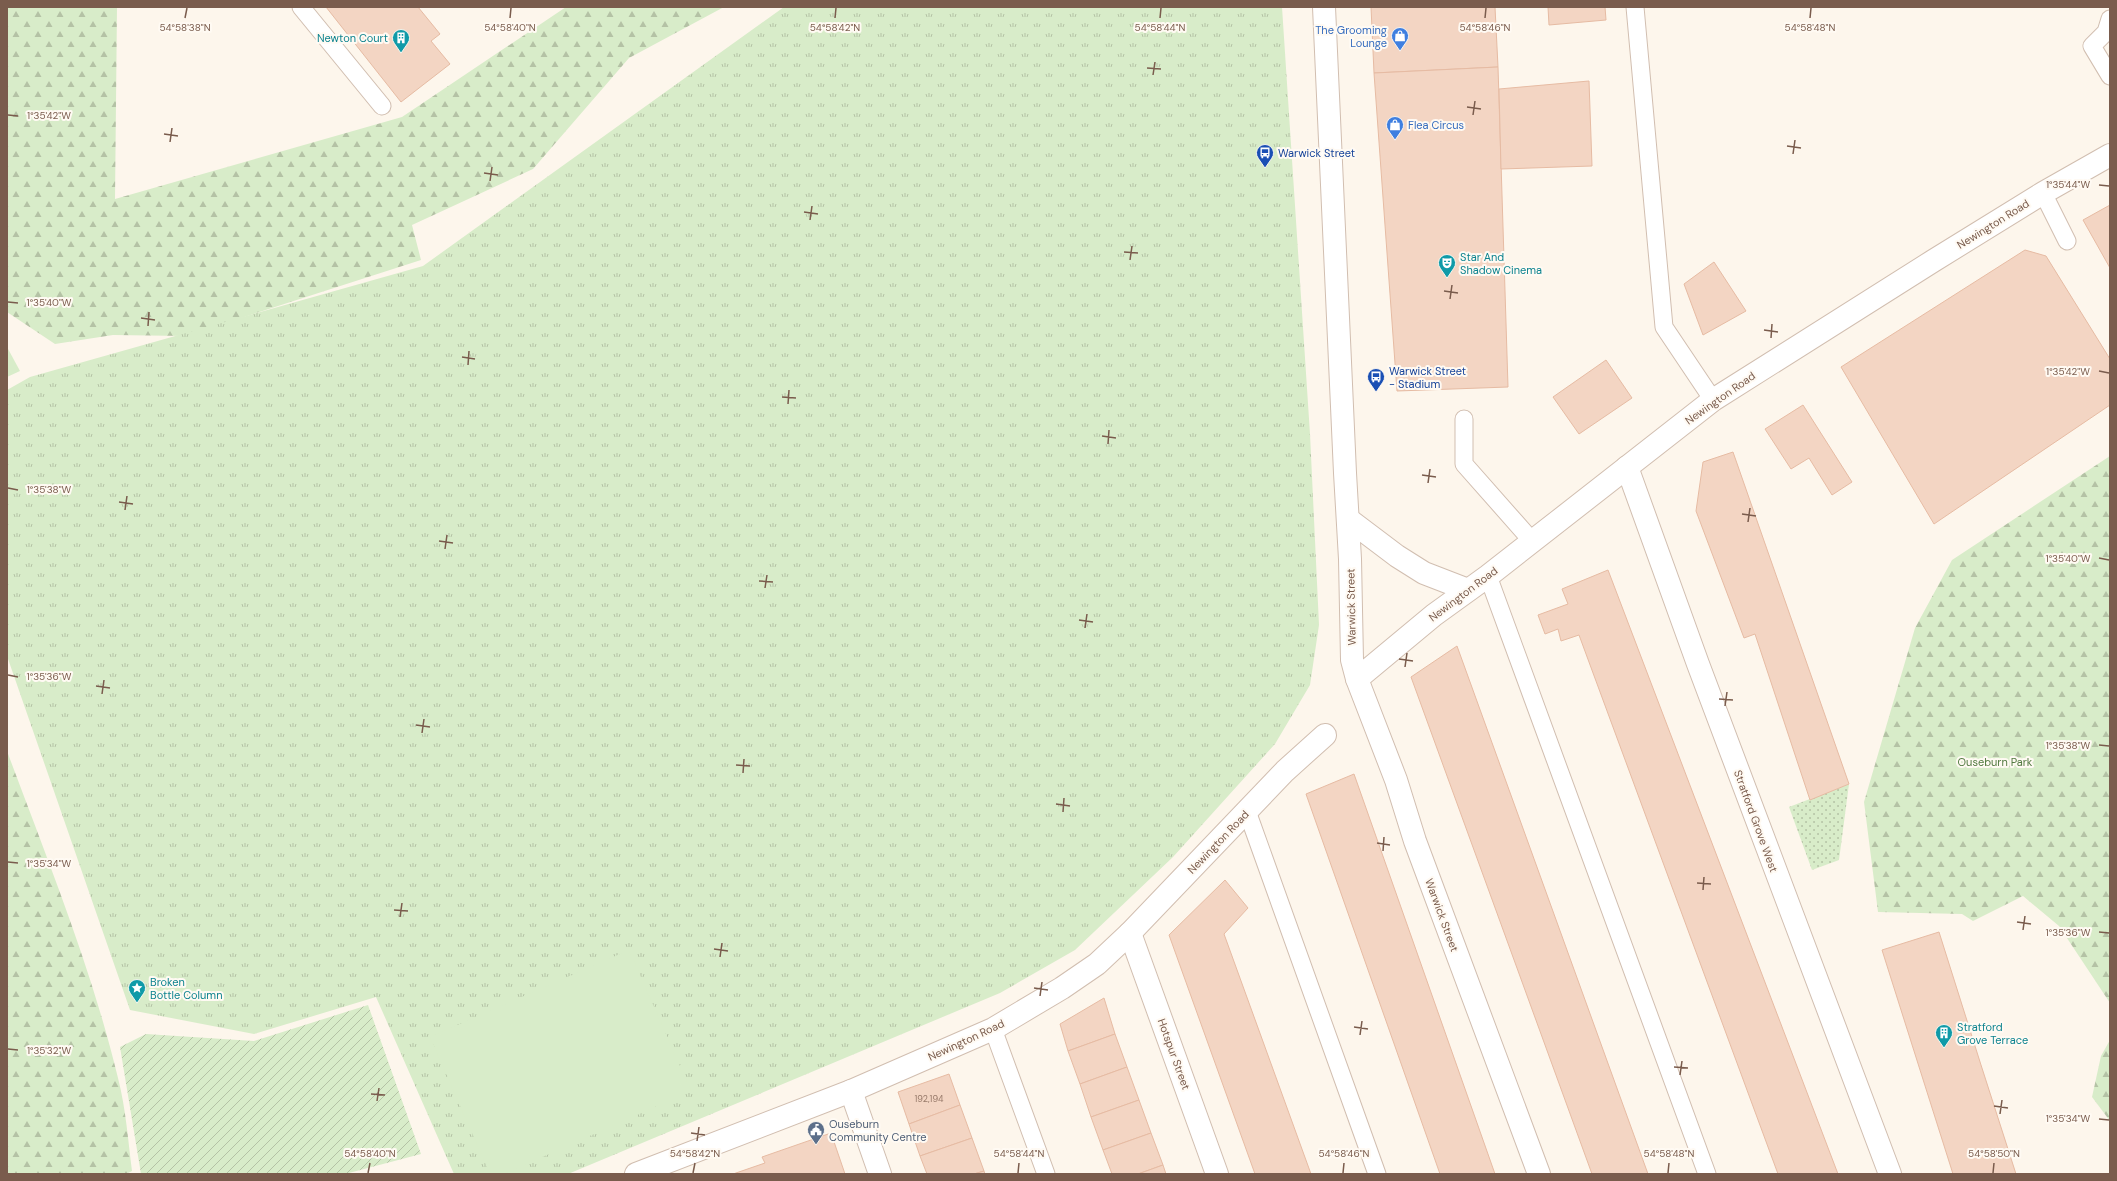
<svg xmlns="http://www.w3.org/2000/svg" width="2117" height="1181" viewBox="0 0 2117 1181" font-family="'DM Sans',sans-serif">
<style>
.grass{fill:url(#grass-dots)}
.forest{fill:url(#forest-firs)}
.park{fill:url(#park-tufts)}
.garden{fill:url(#garden-furrows)}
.pitch{fill:#d8ecc9}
.building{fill:#f3d5c3;stroke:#e6bba3}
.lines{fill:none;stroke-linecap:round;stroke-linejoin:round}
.service-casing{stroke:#d1beb0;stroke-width:19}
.minor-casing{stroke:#d1beb0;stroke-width:24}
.service{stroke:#fff;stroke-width:17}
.minor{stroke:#fff;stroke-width:22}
.ticks{fill:none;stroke:#7a5c4d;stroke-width:1.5}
.labels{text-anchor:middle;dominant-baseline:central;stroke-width:4;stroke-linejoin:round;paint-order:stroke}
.number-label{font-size:9px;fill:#987a6a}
.shop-label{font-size:11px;fill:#366cbe;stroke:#fffaf3;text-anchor:end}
.culture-label{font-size:11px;fill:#0d838f;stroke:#fffaf3;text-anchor:start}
.transit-label{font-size:11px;fill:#164399;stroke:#fffaf3;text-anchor:start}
.street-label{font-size:11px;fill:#7a5c4d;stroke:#fffaf3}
.park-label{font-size:11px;fill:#537a41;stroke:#fffaf3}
.service-label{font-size:11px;fill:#4e5e75;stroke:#fffaf3;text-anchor:start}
.ticks-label{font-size:10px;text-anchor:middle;fill:#7a5c4d;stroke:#fffaf3;stroke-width:4;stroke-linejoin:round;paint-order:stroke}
</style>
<defs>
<pattern id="grass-dots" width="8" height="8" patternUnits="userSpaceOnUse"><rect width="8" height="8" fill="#d8ecc9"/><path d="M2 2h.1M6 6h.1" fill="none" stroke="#b4c2a5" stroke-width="1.8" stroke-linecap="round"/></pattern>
<pattern id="forest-firs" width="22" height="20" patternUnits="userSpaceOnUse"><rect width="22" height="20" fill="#d8ecc9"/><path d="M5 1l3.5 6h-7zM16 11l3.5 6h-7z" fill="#b4c2a5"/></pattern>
<pattern id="park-tufts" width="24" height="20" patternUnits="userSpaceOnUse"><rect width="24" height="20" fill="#d8ecc9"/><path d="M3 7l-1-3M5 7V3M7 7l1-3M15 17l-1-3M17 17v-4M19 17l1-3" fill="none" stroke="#b4c2a5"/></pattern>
<pattern id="garden-furrows" width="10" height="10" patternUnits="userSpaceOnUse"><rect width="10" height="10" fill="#d8ecc9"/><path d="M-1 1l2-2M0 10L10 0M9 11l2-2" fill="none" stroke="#b4c2a5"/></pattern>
</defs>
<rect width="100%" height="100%" fill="#fdf6ec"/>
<path class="grass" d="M1849 784 1839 860 1812 870 1789 807Z"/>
<g class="forest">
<path d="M7 7H117L115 199 402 117 566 7H724L629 58 533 169 412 225 421 260 185 336 113 335 55 344 7 312Z"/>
<path d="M2110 456V1003L2059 926 2023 896 1973 921 1962 914 1878 912 1864 802 1915 628 1952 560Z"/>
<path d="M7 751C47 859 91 966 118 1078 126 1109 128 1141 132 1171L126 1174H7Z"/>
<path d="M2110 1040V1121L2092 1097 2101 1056Z"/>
</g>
<path class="park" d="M784 7H1282L1310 434 1319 625 1310 685 1275 744 1173 857 1075 950 1000 993 568 1174H454L376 997 254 1034 130 1010 7 656V390L30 377 423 266Z"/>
<path class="garden" d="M368 1005 421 1154 345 1174H141L120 1047 146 1034 254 1041Z"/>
<g class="pitch">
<path d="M7 347 20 371 7 377Z"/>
<path d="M629 950 691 1091 504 1174H490L430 1037Z"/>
</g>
<g class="building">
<path d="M326 7H418L440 34 431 41 450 64 401 102Z"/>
<path d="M1371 7H1495L1498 67 1374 73Z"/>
<path d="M1548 7H1605L1606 20 1549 25Z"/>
<path d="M1498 67 1508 387 1397 391 1374 73Z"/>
<path d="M1589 81 1592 166 1501 169 1499 89Z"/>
<path d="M2110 205V268L2083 220Z"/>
<path d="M2025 250 2046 256 2110 359V405L1934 524 1841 367Z"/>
<path d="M1714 262 1746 311 1703 335 1684 284Z"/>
<path d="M1606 360 1632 398 1579 434 1553 397Z"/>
<path d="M1803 405 1852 482 1832 495 1809 458 1791 469 1765 429Z"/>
<path d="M1733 452 1849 784 1810 800 1755 634 1744 638 1696 511 1703 462Z"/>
<path d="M1608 570 1838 1174H1778L1579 635 1561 641 1558 629 1545 634 1538 615 1568 604 1562 589Z"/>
<path d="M1457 646 1648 1174H1592L1411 677Z"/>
<path d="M1354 774 1495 1174H1440L1306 794Z"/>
<path d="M1225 880 1248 908 1224 934 1311 1174H1255L1169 935Z"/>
<path d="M1939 932 1981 1065 2016 1174H1953L1882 950Z"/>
<path d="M1104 998 1115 1034 1068 1051 1060 1024Z"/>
<path d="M1115 1034 1127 1067 1080 1084 1068 1051Z"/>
<path d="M1127 1067 1139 1100 1091 1117 1080 1084Z"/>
<path d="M949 1074 960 1105 909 1124 898 1092Z"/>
<path d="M1139 1100 1151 1133 1103 1150 1091 1117Z"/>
<path d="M960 1105 972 1138 920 1156 909 1124Z"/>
<path d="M831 1133 845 1174H733L765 1163 762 1157Z"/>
<path d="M1151 1133 1163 1165 1138 1174H1112L1103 1150Z"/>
<path d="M972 1138 984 1171 974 1174H927L920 1156Z"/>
<path d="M1163 1165 1166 1174H1138Z"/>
<path d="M984 1171 985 1174H974Z"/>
</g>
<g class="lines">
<defs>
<g id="service">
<path d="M301 7 382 106"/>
<path d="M1635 7 1664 327 1713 400"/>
<path d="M2110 19 2106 32 2092 46 2110 76"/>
<path d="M2043 193 2067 241"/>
<path d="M1464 419V464L1532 541"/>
<path d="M1488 576 1707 1174"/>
<path d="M1247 811 1377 1174"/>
<path d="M993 1029 1046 1174"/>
</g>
<g id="minor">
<path d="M1324 7 1345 473 1350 559 1352 660 1357 679 1396 780 1415 841 1539 1174"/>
<path d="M1627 467 1698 664 1890 1174"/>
<path d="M1348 519 1397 556 1424 573 1468 590"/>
<path d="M1357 679 1434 615 1488 576 1713 400 1933 261 2043 193 2110 155"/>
<path d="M1130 933 1217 1174"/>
<path d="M851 1091 880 1174"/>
<path d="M636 1174 851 1091 993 1029 1062 988 1097 964 1130 933 1285 771 1325 735"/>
</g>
</defs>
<use href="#service" class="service-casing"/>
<use href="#minor" class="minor-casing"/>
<use href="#service" class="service"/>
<use href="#minor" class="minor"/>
</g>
<path class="ticks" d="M185 18 187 8M510 18 511 8M835 18 836 8M1160 18 1161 8M1485 18 1486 8M1810 18 1811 8M1147 68 1161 69M1153 75 1155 62M1467 107 1481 109M8 115 18 116M1473 115 1475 101M164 134 178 136M170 142 172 128M1787 146 1801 148M1793 154 1795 140M484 173 498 175M490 181 492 167M2099 185 2109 186M804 212 818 214M810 220 812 206M1124 252 1138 253M1130 260 1132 246M1444 291 1458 293M1450 299 1452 285M8 302 18 303M141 318 155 320M148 326 149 312M1764 330 1778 332M1771 338 1772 324M462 357 475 359M468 365 469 351M2099 371 2109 373M782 397 796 398M788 404 789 390M1102 436 1116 438M1108 444 1109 430M1422 475 1436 477M1428 483 1430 469M8 488 18 490M119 502 133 504M125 510 127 496M1742 514 1756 516M1748 522 1750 508M439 541 453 543M445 549 447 535M2099 558 2109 560M759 581 773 582M765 588 767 575M1079 620 1093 622M1085 628 1087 614M1399 659 1413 661M1405 667 1407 653M8 675 18 677M96 686 110 688M102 694 104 680M1719 699 1733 700M1725 706 1727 692M416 725 430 727M422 733 424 719M2099 745 2109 746M736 765 750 766M743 773 744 759M1056 804 1070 806M1063 812 1064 798M1377 843 1390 845M1383 851 1384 837M8 862 18 863M1697 883 1711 884M1703 890 1704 877M394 910 408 911M400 917 402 903M2017 922 2031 924M2023 930 2025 916M2099 932 2109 933M714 949 728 951M720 957 722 943M1034 988 1048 990M1040 996 1042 982M1354 1027 1368 1029M1360 1035 1362 1021M8 1049 18 1050M1674 1067 1688 1068M1680 1075 1682 1061M371 1094 385 1095M377 1101 379 1088M1994 1106 2008 1108M2000 1114 2002 1100M2099 1119 2109 1120M691 1133 705 1135M697 1141 699 1127M368 1173 370 1163M693 1173 695 1163M1018 1173 1019 1163M1343 1173 1344 1163M1668 1173 1669 1163M1993 1173 1994 1163"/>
<defs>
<symbol id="shop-pin" viewBox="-11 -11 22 30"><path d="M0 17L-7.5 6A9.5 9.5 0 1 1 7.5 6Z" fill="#3f7fe0" stroke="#fffaf3"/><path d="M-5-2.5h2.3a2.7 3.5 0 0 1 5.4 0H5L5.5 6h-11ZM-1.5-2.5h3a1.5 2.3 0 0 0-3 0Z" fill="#fff"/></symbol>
<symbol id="building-pin" viewBox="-11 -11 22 30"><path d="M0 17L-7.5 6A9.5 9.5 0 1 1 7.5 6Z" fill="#0f9aa8" stroke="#fffaf3"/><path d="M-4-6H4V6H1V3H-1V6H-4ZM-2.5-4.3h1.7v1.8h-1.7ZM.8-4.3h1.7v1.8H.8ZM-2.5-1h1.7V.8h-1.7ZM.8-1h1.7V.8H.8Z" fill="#fff"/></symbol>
<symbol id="bus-pin" viewBox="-11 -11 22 30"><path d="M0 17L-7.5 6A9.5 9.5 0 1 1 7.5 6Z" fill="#1a4fb4" stroke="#fffaf3"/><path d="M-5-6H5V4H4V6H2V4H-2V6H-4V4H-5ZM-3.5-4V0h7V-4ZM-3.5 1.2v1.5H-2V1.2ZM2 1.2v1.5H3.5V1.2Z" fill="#fff"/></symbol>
<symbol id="theatre-pin" viewBox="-11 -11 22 30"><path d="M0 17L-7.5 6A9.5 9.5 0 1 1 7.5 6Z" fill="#0f9aa8" stroke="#fffaf3"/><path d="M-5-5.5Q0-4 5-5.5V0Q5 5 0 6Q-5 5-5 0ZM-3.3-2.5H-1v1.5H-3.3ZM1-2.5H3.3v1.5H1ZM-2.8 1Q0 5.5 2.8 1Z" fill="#fff"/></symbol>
<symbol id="sight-pin" viewBox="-11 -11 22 30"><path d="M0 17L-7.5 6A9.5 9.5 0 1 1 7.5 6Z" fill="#0f9aa8" stroke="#fffaf3"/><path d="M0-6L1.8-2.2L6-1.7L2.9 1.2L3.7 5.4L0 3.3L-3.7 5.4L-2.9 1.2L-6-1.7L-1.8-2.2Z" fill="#fff"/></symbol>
<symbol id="civic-pin" viewBox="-11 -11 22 30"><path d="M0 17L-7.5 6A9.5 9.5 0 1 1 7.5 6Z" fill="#5c6f8a" stroke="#fffaf3"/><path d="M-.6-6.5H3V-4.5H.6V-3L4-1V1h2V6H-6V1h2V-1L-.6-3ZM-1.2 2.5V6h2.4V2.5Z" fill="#fff"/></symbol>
</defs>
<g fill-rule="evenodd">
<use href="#shop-pin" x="1390" y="26" width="20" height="27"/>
<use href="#building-pin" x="391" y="28" width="20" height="27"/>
<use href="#shop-pin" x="1385" y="115" width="20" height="27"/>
<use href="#bus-pin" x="1255" y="143" width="20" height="27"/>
<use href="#theatre-pin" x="1437" y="253" width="20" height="27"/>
<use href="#bus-pin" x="1366" y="367" width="20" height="27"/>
<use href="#sight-pin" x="127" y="978" width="20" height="27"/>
<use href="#building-pin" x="1934" y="1023" width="20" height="27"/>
<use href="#civic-pin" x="806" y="1120" width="20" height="27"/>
</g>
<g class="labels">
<g class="number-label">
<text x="929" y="1099">192,194</text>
</g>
<g class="shop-label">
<text x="1387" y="30">The Grooming<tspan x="1387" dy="13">Lounge</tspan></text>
<text x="1408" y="125" text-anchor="start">Flea Circus</text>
</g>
<g class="culture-label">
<text x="388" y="38" text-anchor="end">Newton Court</text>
<text x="1460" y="257">Star And<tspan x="1460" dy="13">Shadow Cinema</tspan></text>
<text x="150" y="982">Broken<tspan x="150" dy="13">Bottle Column</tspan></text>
<text x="1957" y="1027">Stratford<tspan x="1957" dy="13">Grove Terrace</tspan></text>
</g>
<g class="transit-label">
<text x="1278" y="153">Warwick Street</text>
<text x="1389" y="371">Warwick Street<tspan x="1389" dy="13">- Stadium</tspan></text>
</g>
<g class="street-label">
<text transform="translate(1993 224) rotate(-32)">Newington Road</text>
<text transform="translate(1720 398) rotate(-35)">Newington Road</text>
<text transform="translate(1463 594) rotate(-37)">Newington Road</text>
<text transform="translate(1351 607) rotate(-91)">Warwick Street</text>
<text transform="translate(1756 821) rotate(70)">Stratford Grove West</text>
<text transform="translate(1218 842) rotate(-46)">Newington Road</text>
<text transform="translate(1442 915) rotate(70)">Warwick Street</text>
<text transform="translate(966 1040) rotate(-25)">Newington Road</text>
<text transform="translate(1174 1054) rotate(70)">Hotspur Street</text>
</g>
<g class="park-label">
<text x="1995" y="762">Ouseburn Park</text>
</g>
<g class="service-label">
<text x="829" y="1124">Ouseburn<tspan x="829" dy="13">Community Centre</tspan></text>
</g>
</g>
<g class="ticks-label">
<text x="185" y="31">54°58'38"N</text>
<text x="510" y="31">54°58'40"N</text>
<text x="835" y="31">54°58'42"N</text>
<text x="1160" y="31">54°58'44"N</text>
<text x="1485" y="31">54°58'46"N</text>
<text x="1810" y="31">54°58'48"N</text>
<text x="49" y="119">1°35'42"W</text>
<text x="2068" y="188">1°35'44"W</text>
<text x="49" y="306">1°35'40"W</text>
<text x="2068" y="375">1°35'42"W</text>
<text x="49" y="493">1°35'38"W</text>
<text x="2068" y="562">1°35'40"W</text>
<text x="49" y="680">1°35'36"W</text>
<text x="2068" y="749">1°35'38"W</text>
<text x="49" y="867">1°35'34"W</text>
<text x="2068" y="936">1°35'36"W</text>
<text x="49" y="1054">1°35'32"W</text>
<text x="2068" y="1122">1°35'34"W</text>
<text x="370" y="1157">54°58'40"N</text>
<text x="695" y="1157">54°58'42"N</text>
<text x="1019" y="1157">54°58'44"N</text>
<text x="1344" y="1157">54°58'46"N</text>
<text x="1669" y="1157">54°58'48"N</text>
<text x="1994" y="1157">54°58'50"N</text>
</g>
<rect width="2117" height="1181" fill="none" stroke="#7a5c4d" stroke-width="16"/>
</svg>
